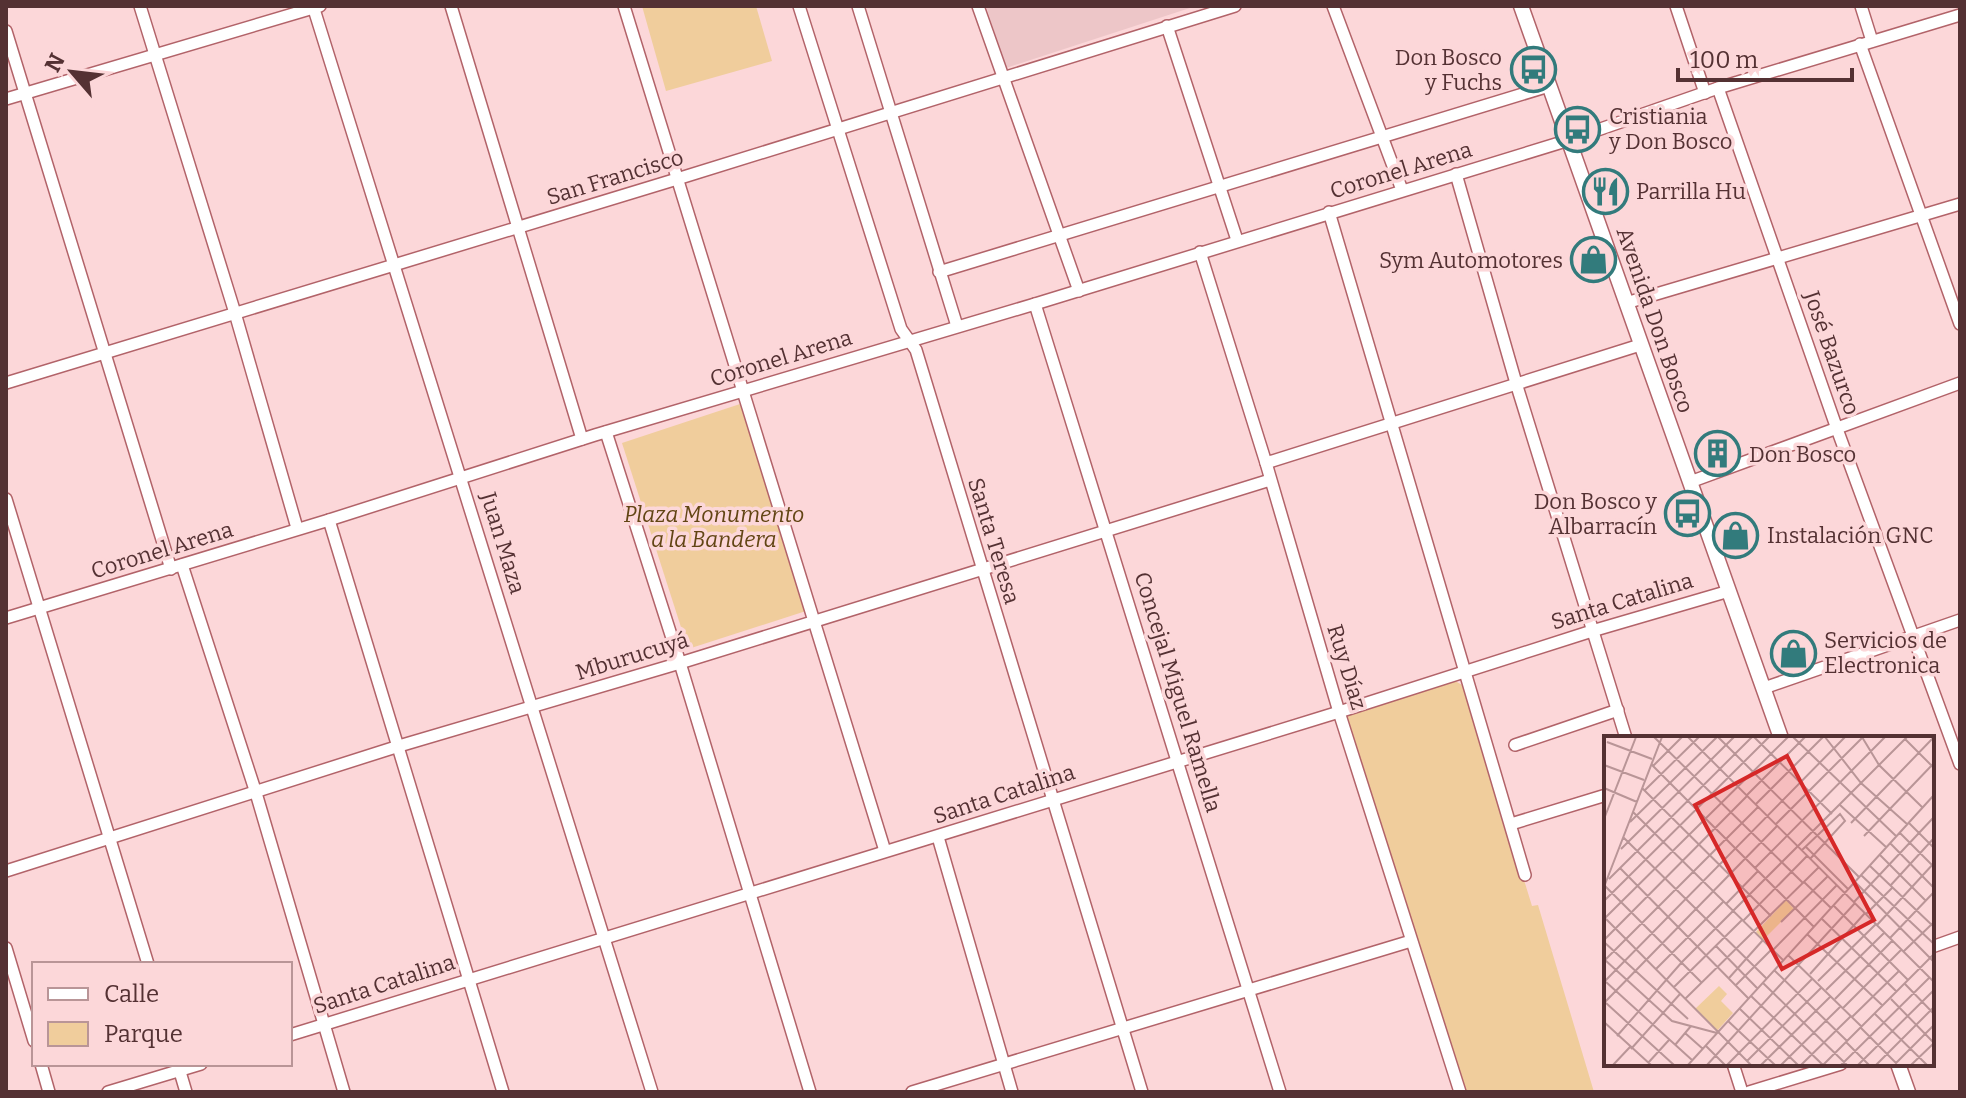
<svg xmlns="http://www.w3.org/2000/svg" width="1966" height="1098" viewBox="0 0 1966 1098" font-family="Bitter,serif">
<style>
.built{fill:#edc6c8}
.green{fill:#f0cd9c}
.lines{fill:none;stroke-linecap:round;stroke-linejoin:round}
.minor-casing{stroke:#b26369;stroke-width:14}
.major-casing{stroke:#b26369;stroke-width:17}
.minor{stroke:#fff;stroke-width:11}
.major{stroke:#fff;stroke-width:14}
.labels{text-anchor:middle;dominant-baseline:central;stroke-width:7;stroke-linejoin:round;paint-order:stroke}
.poi-label{font-size:22px;fill:#543133;stroke:#fcd7d9;text-anchor:start}
.street-label{font-size:22px;fill:#543133;stroke:#fcd7d9}
.park-label{font-size:22px;font-style:italic;fill:#624514;stroke:#fcd7d9}
.inset-road{fill:none;stroke:#b99597;stroke-width:2}
.view{fill:#d62828;fill-opacity:0.15;stroke:#d62828;stroke-width:4}
.inset-edge{fill:none;stroke:#543133;stroke-width:4}
</style>
<rect width="100%" height="100%" fill="#fcd7d9"/>
<path class="built" d="M986 6H1196L1006 68Z"/>
<g class="green">
<path d="M642 6H756L772 61 666 91Z"/>
<path d="M740 404 806 611 688 649 622 443Z"/>
<path d="M1455 681 1464 686 1532 906 1538 905 1594 1092H1466L1346 719 1349 715Z"/>
</g>
<g class="lines">
<defs>
<g id="minor">
<path d="M140 6 235 313 297 528"/>
<path d="M313 6C424 369 540 730 652 1092"/>
<path d="M451 6 582 439"/>
<path d="M624 6 885 851"/>
<path d="M799 6 901 329 916 350 1142 1092"/>
<path d="M858 6 957 326"/>
<path d="M978 6 1079 291"/>
<path d="M1333 6 1402 190"/>
<path d="M1676 6 1705 93"/>
<path d="M1861 6 1872 41"/>
<path d="M1167 26 1237 240"/>
<path d="M6 31 171 569"/>
<path d="M1860 44 1960 324"/>
<path d="M1718 88 1837 429 1960 764"/>
<path d="M6 99 320 6"/>
<path d="M1456 174 1516 383 1626 738"/>
<path d="M1329 212 1525 875"/>
<path d="M1200 252 1266 463 1339 712 1460 1092"/>
<path d="M939 272 1549 86"/>
<path d="M1626 303 1960 204"/>
<path d="M1035 304 1280 1092"/>
<path d="M6 383 677 179 1235 6"/>
<path d="M606 432 680 663 810 1092"/>
<path d="M1266 463 1640 345"/>
<path d="M1690 482 1960 383"/>
<path d="M6 499 148 964"/>
<path d="M329 520 503 1092"/>
<path d="M182 565 256 793 344 1092"/>
<path d="M6 618 329 520 595 435 1035 304 1569 140 1718 88 1960 15"/>
<path d="M1764 688 1960 620"/>
<path d="M1515 745 1618 710"/>
<path d="M1511 824 1606 795"/>
<path d="M938 837 1012 1092"/>
<path d="M6 871 399 746 680 663 1270 480"/>
<path d="M1932 947 1960 937"/>
<path d="M6 948 34 1041"/>
<path d="M290 1035 1339 712 1592 631 1729 591"/>
<path d="M41 1064 49 1092"/>
<path d="M1733 1064 1742 1092"/>
<path d="M178 1065 186 1092"/>
<path d="M108 1092 201 1064"/>
<path d="M912 1092 1411 941"/>
<path d="M1749 1092 1841 1064"/>
</g>
<g id="major">
<path d="M1521 6 1781 738"/>
<path d="M1898 1064 1908 1092"/>
</g>
</defs>
<use href="#minor" class="minor-casing"/>
<use href="#major" class="major-casing"/>
<use href="#minor" class="minor"/>
<use href="#major" class="major"/>
</g>
<defs>
<symbol id="bus-ring" viewBox="-11 -11 22 22"><circle r="9.5" fill="#fcd7d9" stroke="#327b7c" stroke-width="1.5"/><path d="M-5-6H5V4H4V6H2V4H-2V6H-4V4H-5ZM-3.5-4V0h7V-4ZM-3.5 1.2v1.5H-2V1.2ZM2 1.2v1.5H3.5V1.2Z" fill="#327b7c"/></symbol>
<symbol id="restaurant-ring" viewBox="-11 -11 22 22"><circle r="9.5" fill="#fcd7d9" stroke="#327b7c" stroke-width="1.5"/><path d="M-5-6h1v4h1v-4h1v4h1v-4h1v5L-1.5 .5V6h-2V.5L-5-1ZM5-6V6H3V1.5H1.5Q1.5-4 5-6Z" fill="#327b7c"/></symbol>
<symbol id="shop-ring" viewBox="-11 -11 22 22"><circle r="9.5" fill="#fcd7d9" stroke="#327b7c" stroke-width="1.5"/><path d="M-5-2.5h2.3a2.7 3.5 0 0 1 5.4 0H5L5.5 6h-11ZM-1.5-2.5h3a1.5 2.3 0 0 0-3 0Z" fill="#327b7c"/></symbol>
<symbol id="building-ring" viewBox="-11 -11 22 22"><circle r="9.5" fill="#fcd7d9" stroke="#327b7c" stroke-width="1.5"/><path d="M-4-6H4V6H1V3H-1V6H-4ZM-2.5-4.3h1.7v1.8h-1.7ZM.8-4.3h1.7v1.8H.8ZM-2.5-1h1.7V.8h-1.7ZM.8-1h1.7V.8H.8Z" fill="#327b7c"/></symbol>
</defs>
<g fill-rule="evenodd">
<use href="#bus-ring" x="1508" y="44" width="51" height="51"/>
<use href="#bus-ring" x="1552" y="104" width="51" height="51"/>
<use href="#restaurant-ring" x="1580" y="166" width="51" height="51"/>
<use href="#shop-ring" x="1568" y="234" width="51" height="51"/>
<use href="#building-ring" x="1692" y="428" width="51" height="51"/>
<use href="#bus-ring" x="1662" y="488" width="51" height="51"/>
<use href="#shop-ring" x="1710" y="510" width="51" height="51"/>
<use href="#shop-ring" x="1768" y="628" width="51" height="51"/>
</g>
<g class="labels">
<g class="poi-label">
<text x="1502" y="57" text-anchor="end">Don Bosco<tspan x="1502" dy="25">y Fuchs</tspan></text>
<text x="1609" y="116">Cristiania<tspan x="1609" dy="25">y Don Bosco</tspan></text>
<text x="1636" y="191">Parrilla Hu</text>
<text x="1563" y="260" text-anchor="end">Sym Automotores</text>
<text x="1749" y="454">Don Bosco</text>
<text x="1657" y="501" text-anchor="end">Don Bosco y<tspan x="1657" dy="25">Albarracín</tspan></text>
<text x="1767" y="535">Instalación GNC</text>
<text x="1824" y="640">Servicios de<tspan x="1824" dy="25">Electronica</tspan></text>
</g>
<g class="street-label">
<text transform="translate(1401 170) rotate(-17)">Coronel Arena</text>
<text transform="translate(615 177) rotate(-17)">San Francisco</text>
<text transform="translate(1655 320) rotate(71)">Avenida Don Bosco</text>
<text transform="translate(1832 353) rotate(71)">José Bazurco</text>
<text transform="translate(781 358) rotate(-17)">Coronel Arena</text>
<text transform="translate(994 541) rotate(73)">Santa Teresa</text>
<text transform="translate(503 543) rotate(73)">Juan Maza</text>
<text transform="translate(162 550) rotate(-17)">Coronel Arena</text>
<text transform="translate(1622 601) rotate(-17)">Santa Catalina</text>
<text transform="translate(632 656) rotate(-17)">Mburucuyá</text>
<text transform="translate(1347 667) rotate(73)">Ruy Díaz</text>
<text transform="translate(1178 692) rotate(73)">Concejal Miguel Ramella</text>
<text transform="translate(1004 794) rotate(-18)">Santa Catalina</text>
<text transform="translate(384 984) rotate(-18)">Santa Catalina</text>
</g>
<g class="park-label">
<text x="714" y="514">Plaza Monumento<tspan x="714" dy="25">a la Bandera</tspan></text>
</g>
</g>
<g transform="translate(1604 736)">
<rect width="330" height="330" fill="#fcd7d9"/>
<path d="M182 164 190 173 159 204 152 196ZM115 250 123 258 117 265 129 277 113 295 91 273Z" fill="#f0cd9c"/>
<path class="inset-road" d="M50 1 199 147M84 1 330 246M114 1 255 141M150 1 228 78M189 1 292 100M221 1 257 47 303 88M258 1 275 29 318 71M301 3 330 32M3 6 48 23M0 29 40 44M48 29 210 191M49 30 78 1M0 52 33 66M38 52 167 180M40 55 95 1M143 59 201 1M152 68 219 1M236 69 282 111M29 76 179 224M0 83 32 1M26 86 113 1M247 87 330 1M305 87 330 112M172 88 259 1M296 97 328 129M260 100 330 27M19 101 163 243M286 107 330 152M201 110 244 153M17 113 130 1M198 114 236 78 241 85 206 123M276 119 322 165M266 130 330 191M16 132 144 262M151 132 281 1M257 139 330 208M5 143 148 1M200 146 227 172M251 146 330 226M1 150 98 247M286 150 330 102M0 151 58 1M0 165 165 1M250 166 330 81M122 168 154 135M229 169 304 244M262 178 288 152M1 182 184 1M217 182 293 256M2 183 147 329M139 185 203 120M177 186 224 140M273 189 330 127M203 198 279 270M286 202 330 156M0 204 143 60M0 206 84 283M112 210 154 253M169 214 233 149M300 215 330 186M184 219 258 291M1 224 68 285 113 297M0 225 154 71M52 233 119 166M170 234 243 305M206 238 261 177M125 242 159 204M214 245 272 188M0 246 241 1M2 246 88 324M159 247 243 329M301 248 330 278M132 249 168 213M70 251 138 184M222 254 280 197M147 260 219 329 330 218M81 263 215 131M231 263 288 205M287 263 330 307M0 267 173 90M2 267 70 329M239 272 297 214M136 273 194 329M271 278 323 329M248 281 295 235M124 285 171 329M0 286 47 329M257 292 294 329M81 297 99 313M13 300 78 226 303 1M242 306 265 329M71 309 87 290M102 310 121 329M27 313 76 258M143 325 218 251M44 327 65 304M9 329 26 311M84 329 330 59M103 329 251 167M123 329 209 242M157 329 227 260M177 329 237 270M197 329 247 280M237 329 326 241M254 329 330 254M272 329 330 271M290 329 330 289M307 329 330 307"/>
<path class="view" d="M183 20 270 184 178 233 91 69Z"/>
<rect width="330" height="330" class="inset-edge"/>
</g>
<rect width="1966" height="1098" fill="none" stroke="#543133" stroke-width="16"/>
<rect x="32" y="962" width="260" height="104" fill="#fcd7d9" stroke="#b99597" stroke-width="2"/>
<rect x="48" y="988" width="40" height="12" fill="#ffffff" stroke="#b99597" stroke-width="2"/>
<text x="104" y="1002" font-size="24" fill="#543133">Calle</text>
<rect x="48" y="1022" width="40" height="24" fill="#f0cd9c" stroke="#b99597" stroke-width="2"/>
<text x="104" y="1042" font-size="24" fill="#543133">Parque</text>
<g transform="translate(72 72) rotate(298)" stroke="#fcd7d9" stroke-width="6" paint-order="stroke">
<path d="M0-6L14 30L0 20L-14 30Z" fill="#543133"/>
<text y="-12" font-size="22" font-weight="bold" text-anchor="middle" fill="#543133">N</text>
</g>
<path d="M1678 68v12h174v-12" fill="none" stroke="#543133" stroke-width="4"/>
<text x="1690" y="68" font-size="24" fill="#543133" stroke="#fcd7d9" stroke-width="6" paint-order="stroke">100 m</text>
</svg>
